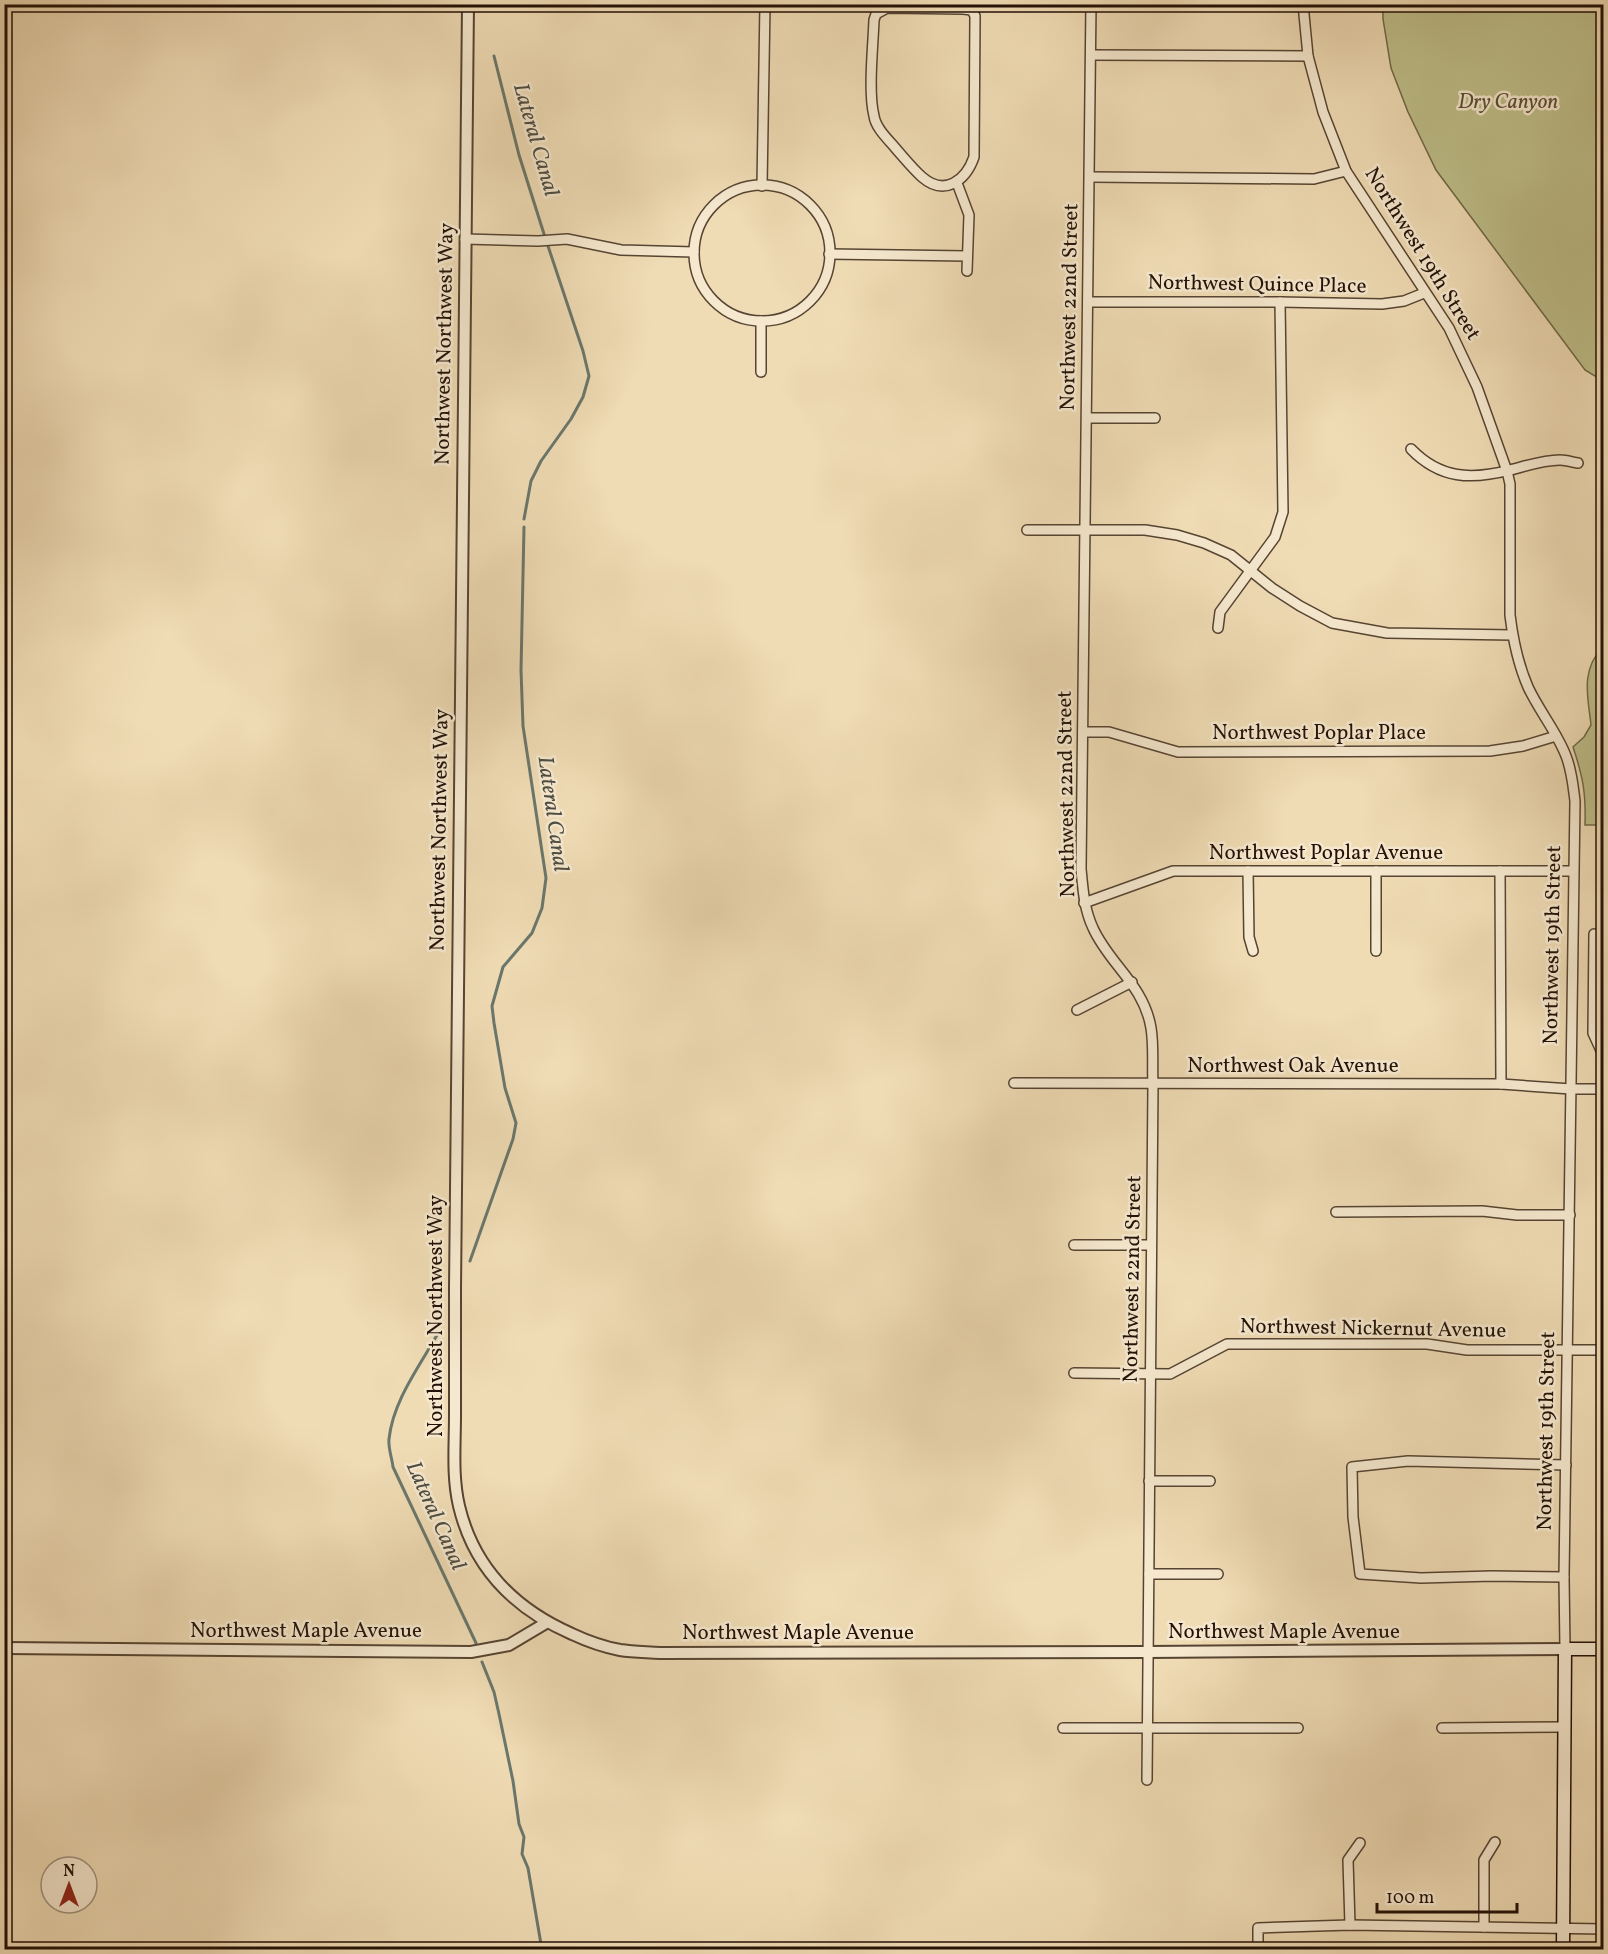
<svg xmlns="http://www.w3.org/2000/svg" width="1608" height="1954" viewBox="0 0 1608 1954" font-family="Vollkorn,serif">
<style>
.green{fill:#bebf8a;stroke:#706848;stroke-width:1.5}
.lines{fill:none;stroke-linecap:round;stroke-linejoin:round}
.stream{stroke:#6a776c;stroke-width:3}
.minor-casing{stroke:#564432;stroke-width:12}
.tertiary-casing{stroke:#564432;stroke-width:14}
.secondary-casing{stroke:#231107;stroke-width:15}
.minor{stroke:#f5e8ce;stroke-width:9}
.tertiary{stroke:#f5e8ce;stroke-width:10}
.secondary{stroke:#f5e8ce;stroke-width:12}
.labels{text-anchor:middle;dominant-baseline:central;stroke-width:5;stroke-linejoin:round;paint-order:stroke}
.park-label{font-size:21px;font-style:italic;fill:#594e35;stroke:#f5e8ce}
.street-label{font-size:21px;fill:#231107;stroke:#f5e8ce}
.water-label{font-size:22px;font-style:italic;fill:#4d4c42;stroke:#f5e8ce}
</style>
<rect width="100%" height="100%" fill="#efdbb4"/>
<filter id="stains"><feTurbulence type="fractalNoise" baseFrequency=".00333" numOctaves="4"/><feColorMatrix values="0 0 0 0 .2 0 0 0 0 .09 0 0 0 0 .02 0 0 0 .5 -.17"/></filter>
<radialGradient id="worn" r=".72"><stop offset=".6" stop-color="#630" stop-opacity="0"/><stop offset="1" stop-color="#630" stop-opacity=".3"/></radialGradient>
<g class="green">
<path d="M1383 5H1603V381L1585 370 1436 170 1408 112 1391 68 1383 19Z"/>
<path d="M1603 647V825H1585C1586 793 1583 777 1573 747L1584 737 1591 725C1588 697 1580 670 1603 647Z"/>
</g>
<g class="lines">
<g class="stream">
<path d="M494 56 519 155 544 234"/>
<path d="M524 519 531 481 541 461 571 419 583 397 589 376 583 351 548 246"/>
<path d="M470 1261 513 1139 516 1123 505 1088 494 1023 492 1006 503 967 532 933 542 908 546 878 523 726 521 670 524 527"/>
<path d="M437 1335C419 1367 393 1401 389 1439 388 1448 392 1458 393 1467L476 1643"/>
<path d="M482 1662 494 1692 499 1714 513 1781 519 1824 524 1837 522 1854 528 1868 542 1950"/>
</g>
<defs>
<g id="minor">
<path d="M1091 4 1081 869C1083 889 1084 909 1093 928 1109 964 1144 985 1151 1028 1154 1046 1152 1066 1153 1084L1147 1780"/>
<path d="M1303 4 1308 56 1323 112 1346 171 1449 328 1477 387 1507 471 1510 484V615C1513 640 1518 664 1528 687 1539 711 1557 732 1566 756 1572 771 1573 786 1575 801L1564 1577 1565 1649"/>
<path d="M887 8 963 9 972 10 975 16 974 157C966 180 945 197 922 177 913 169 905 159 897 150 889 140 876 129 874 116 868 92 873 47 874 20L876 14Z"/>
<path d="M1091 55 1308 56"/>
<path d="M1090 177 1314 179 1346 171"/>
<path d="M957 183 969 215 967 271"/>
<circle cx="762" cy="253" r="68"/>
<path d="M762 186 765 4"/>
<path d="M465 239 538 241 567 239 621 250 694 252"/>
<path d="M829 254 967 256"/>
<path d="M1088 302H1280L1382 304 1404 301 1424 293"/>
<path d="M761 321V372"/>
<path d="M1087 418H1155"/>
<path d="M1411 449C1440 479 1471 480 1510 470 1526 466 1543 460 1560 460 1566 460 1572 462 1578 463"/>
<path d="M1027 530H1145L1177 535 1204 543 1231 555 1272 588 1300 606 1332 623 1387 633 1512 635"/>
<path d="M1218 628 1220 612 1275 537 1283 512 1280 302"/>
<path d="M1083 732H1109L1178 752 1490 751 1523 746 1556 736"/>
<path d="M1248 871 1249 937 1253 951"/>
<path d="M1500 871 1501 1084"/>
<path d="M1084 903 1173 871H1573"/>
<path d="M1594 934 1593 1033 1604 1057"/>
<path d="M1376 951V871"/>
<path d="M1077 1010 1132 982"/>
<path d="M1014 1083 1501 1084 1571 1089H1604"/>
<path d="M1336 1212 1482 1211 1517 1215H1570"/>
<path d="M1074 1245H1151"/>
<path d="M1074 1373 1170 1374 1227 1344H1427L1467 1350H1604"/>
<path d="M1149 1481H1210"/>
<path d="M1149 1574H1218"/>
<path d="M1564 1577 1492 1576 1421 1578 1360 1574 1353 1517 1352 1467 1408 1461 1566 1465"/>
<path d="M1063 1728H1298"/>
<path d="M1442 1728 1563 1727"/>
<path d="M1350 1925 1348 1860 1360 1843"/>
<path d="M1484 1927V1860L1495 1842"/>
<path d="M1258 1950V1928L1350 1925 1604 1929"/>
</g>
<g id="tertiary">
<path d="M468 4 455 1288C455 1330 455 1373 455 1415 455 1446 452 1476 459 1506 474 1569 515 1609 572 1634 587 1641 604 1647 620 1650 633 1652 647 1652 660 1653L1148 1652 1565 1649"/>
<path d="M4 1648 471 1652 509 1645 546 1623"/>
</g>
<path id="secondary" d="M1563 1950 1565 1649H1604"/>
</defs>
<use href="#minor" class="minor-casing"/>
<use href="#tertiary" class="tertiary-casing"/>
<use href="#secondary" class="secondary-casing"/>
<use href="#minor" class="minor"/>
<use href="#tertiary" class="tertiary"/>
<use href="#secondary" class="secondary"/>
</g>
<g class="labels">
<g class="park-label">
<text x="1508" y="102">Dry Canyon</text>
</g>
<g class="street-label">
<text transform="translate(1422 254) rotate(58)">Northwest 19th Street</text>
<text transform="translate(1257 285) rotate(1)">Northwest Quince Place</text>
<text transform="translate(1070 307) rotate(-89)">Northwest 22nd Street</text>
<text transform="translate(445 344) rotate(-89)">Northwest Northwest Way</text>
<text x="1319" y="733">Northwest Poplar Place</text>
<text transform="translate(1067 794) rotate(-91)">Northwest 22nd Street</text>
<text transform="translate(440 830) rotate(-89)">Northwest Northwest Way</text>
<text x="1326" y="853">Northwest Poplar Avenue</text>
<text transform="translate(1553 945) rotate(-89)">Northwest 19th Street</text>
<text x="1293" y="1066">Northwest Oak Avenue</text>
<text transform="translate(1133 1279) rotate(-89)">Northwest 22nd Street</text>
<text transform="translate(436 1316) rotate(-90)">Northwest Northwest Way</text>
<text transform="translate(1373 1329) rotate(1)">Northwest Nickernut Avenue</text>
<text transform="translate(1547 1431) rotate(-89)">Northwest 19th Street</text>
<text x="306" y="1631">Northwest Maple Avenue</text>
<text x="1284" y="1632">Northwest Maple Avenue</text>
<text x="798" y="1633">Northwest Maple Avenue</text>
</g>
<g class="water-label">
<text transform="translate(535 140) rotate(74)">Lateral Canal</text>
<text transform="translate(552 814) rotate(82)">Lateral Canal</text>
<text transform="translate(435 1516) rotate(66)">Lateral Canal</text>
</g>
</g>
<rect width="1608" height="1954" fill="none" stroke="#efdbb4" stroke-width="24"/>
<rect x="6" y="6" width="1596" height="1942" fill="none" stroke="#231107" stroke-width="3"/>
<rect x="12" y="12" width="1584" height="1930" fill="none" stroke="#231107" stroke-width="1.5"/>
<g transform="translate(69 1885)"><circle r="28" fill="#f5e8ce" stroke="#a1927e" stroke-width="1.5"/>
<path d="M0-4.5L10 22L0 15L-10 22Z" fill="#8f2418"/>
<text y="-9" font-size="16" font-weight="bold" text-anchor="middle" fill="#231107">N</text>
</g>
<path d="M1377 1903v9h140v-9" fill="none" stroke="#231107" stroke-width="3"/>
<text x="1386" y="1903" font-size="18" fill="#231107" stroke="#f5e8ce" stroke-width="4.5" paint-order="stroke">100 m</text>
<rect width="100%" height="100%" filter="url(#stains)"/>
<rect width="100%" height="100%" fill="url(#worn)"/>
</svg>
